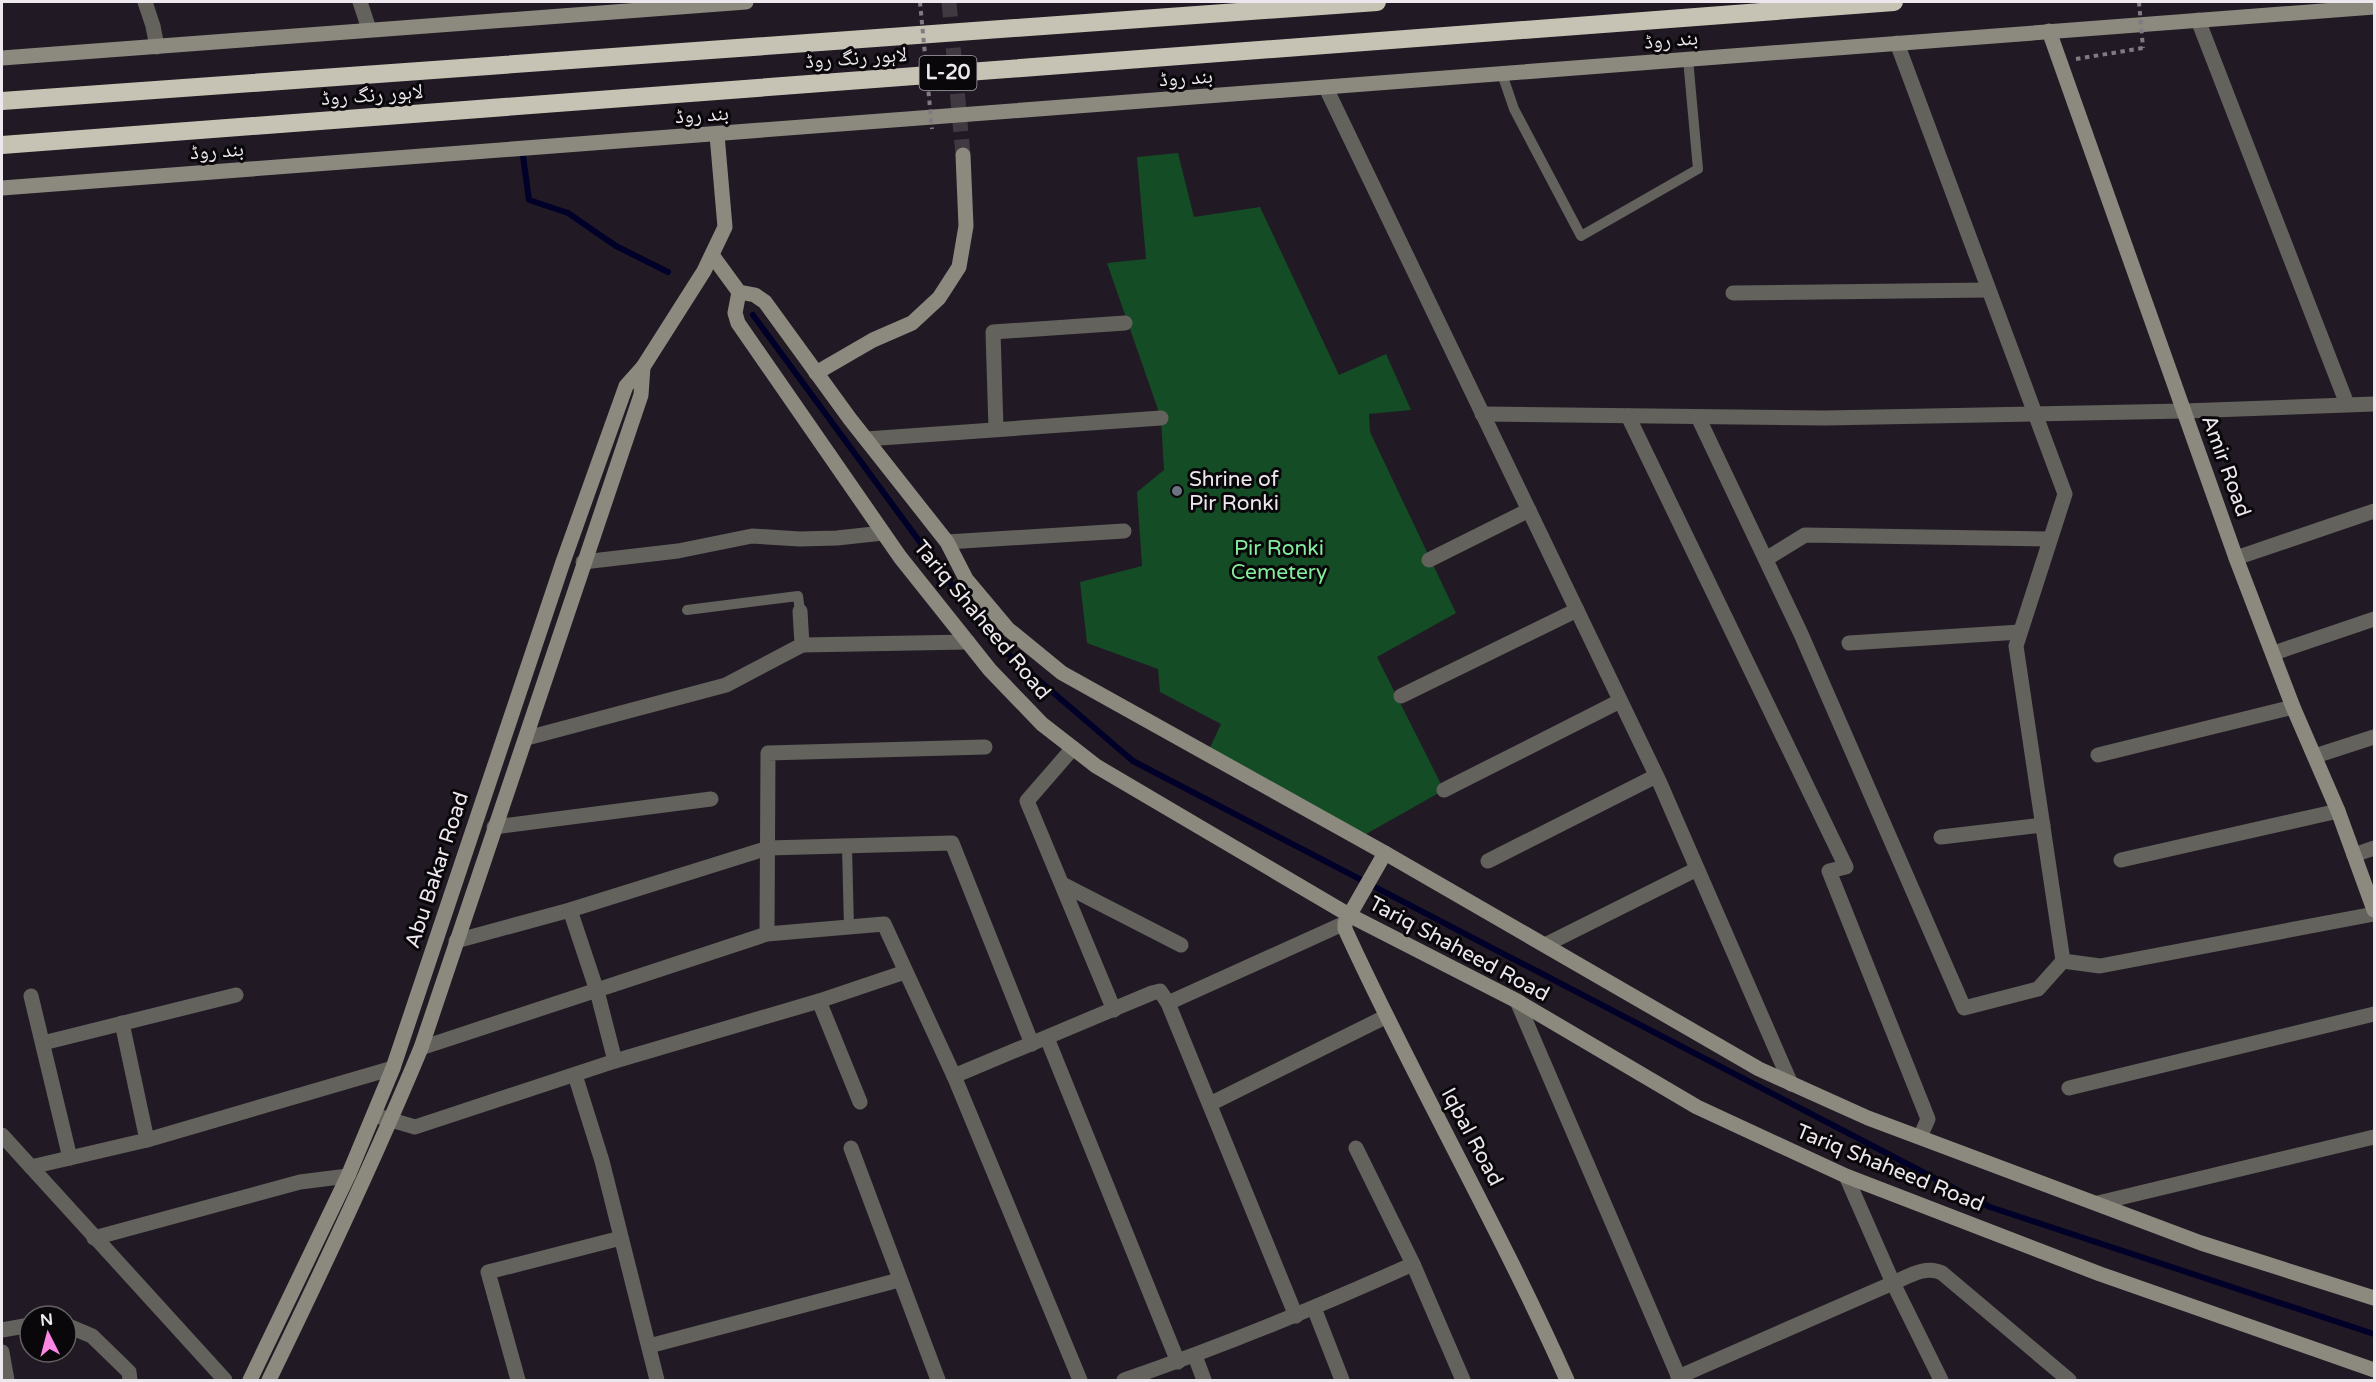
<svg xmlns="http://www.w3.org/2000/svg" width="2376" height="1382" viewBox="0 0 2376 1382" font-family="'Varela Round','Noto Naskh Arabic',sans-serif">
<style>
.green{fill:#144c25}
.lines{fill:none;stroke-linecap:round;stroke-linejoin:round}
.stream{stroke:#000028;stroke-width:6}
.secondary-tunnel{stroke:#403942;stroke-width:15;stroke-dasharray:15 8;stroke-linecap:butt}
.path{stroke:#807a82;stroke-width:4;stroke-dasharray:4.5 4.5;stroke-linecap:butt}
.lane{stroke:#63625c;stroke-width:10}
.street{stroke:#63625c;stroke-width:15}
.secondary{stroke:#8c897f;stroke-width:15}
.highway{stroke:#c7c3b4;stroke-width:18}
.path-bridge{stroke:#807a82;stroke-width:4;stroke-dasharray:4.5 4.5;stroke-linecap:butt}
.worship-dot{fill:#6b7280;stroke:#09070a;stroke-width:2}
.labels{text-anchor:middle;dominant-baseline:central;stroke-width:6;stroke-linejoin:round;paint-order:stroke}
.shield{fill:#09070a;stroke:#a9a4aa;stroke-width:1.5}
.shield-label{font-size:20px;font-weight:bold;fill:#ede8ee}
.street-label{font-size:21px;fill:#ede8ee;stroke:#09070a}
.poi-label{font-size:21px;fill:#ede8ee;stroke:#09070a;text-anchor:start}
.park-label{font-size:21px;fill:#84ee9d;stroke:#09070a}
</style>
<rect width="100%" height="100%" fill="#211a24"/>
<path class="green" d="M1178 153 1194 217 1260 207 1339 375 1386 354 1411 410 1369 414 1370 432 1456 613 1377 657 1444 790 1359 838 1207 754 1221 724 1160 692 1158 669 1087 643 1080 582 1142 566 1137 492 1164 470 1161 418 1107 263 1146 259 1137 157Z"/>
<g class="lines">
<g class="stream">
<path d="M523 156 529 200 568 213 616 246 668 272"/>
<path d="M753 315 992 640 1133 761 1990 1207 2374 1334"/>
</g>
<path class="secondary-tunnel" d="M949 2 963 155"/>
<path class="path" d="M2076 59 2143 48"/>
<g class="lane">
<path d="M1502 74 1514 109 1581 236 1698 169 1688 59"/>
<path d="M687 610 798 596 800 611"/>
<path d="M847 846 849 928"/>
</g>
<g class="street">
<path d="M145 2 153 26 157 47"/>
<path d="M360 2 369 29"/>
<path d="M2198 20 2347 404"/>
<path d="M1326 88 1659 781 1791 1084"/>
<path d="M1733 293 1988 290"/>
<path d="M1482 414 1825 418 2184 411 2374 404"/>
<path d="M1628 416 1846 867 1829 871 1928 1119 1920 1137"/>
<path d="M1698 417 1801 634 1964 1008 2038 989 2063 961 2016 646 2065 494 1897 43"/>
<path d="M996 429 993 332 1125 323"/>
<path d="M866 439 1161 418"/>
<path d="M947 542 1124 531"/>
<path d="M2236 558 2374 511"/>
<path d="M1766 559 1805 535 2050 539"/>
<path d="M1429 560 1529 510"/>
<path d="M583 562 678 551 752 536 800 539 837 538 883 533"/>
<path d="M1849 643 2020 632"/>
<path d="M802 645 968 642"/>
<path d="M2274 653 2374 619"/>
<path d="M1401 696 1577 610"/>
<path d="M527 738 726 685 802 645 800 611"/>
<path d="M1073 748 1027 801 1114 1010"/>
<path d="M2098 755 2293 707"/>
<path d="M2315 756 2374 737"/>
<path d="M1444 790 1620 701"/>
<path d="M494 827 711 799"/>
<path d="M1941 837 2043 825"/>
<path d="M2354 855 2374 848"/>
<path d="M2121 860 2338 811"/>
<path d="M1488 861 1656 776"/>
<path d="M1062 884 1181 945"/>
<path d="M570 910 597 991 615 1061"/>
<path d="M767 934 768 753 985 747"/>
<path d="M456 941 570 910 768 848 952 843 1032 1044"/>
<path d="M1545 945 1697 869"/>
<path d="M2063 961 2100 966 2374 914"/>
<path d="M31 996 70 1158"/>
<path d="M819 1001 860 1102"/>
<path d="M1517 1001 1680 1380"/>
<path d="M1168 1003 1345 923"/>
<path d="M122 1023 147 1140"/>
<path d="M1047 1038 1178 1362"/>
<path d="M43 1043 236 995"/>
<path d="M421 1048 767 934 884 924 954 1076 1080 1380"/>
<path d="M575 1075 602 1161 657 1380"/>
<path d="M954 1076 1152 993 1160 991 1168 1003 1296 1316"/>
<path d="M2069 1088 2374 1014"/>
<path d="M1210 1104 1385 1017"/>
<path d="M374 1115 415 1127 615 1061 819 1001 905 972"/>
<path d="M2 1135 225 1380"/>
<path d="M851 1148 938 1380"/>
<path d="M1356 1148 1413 1264 1463 1380"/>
<path d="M31 1167 147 1140 393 1068"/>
<path d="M1846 1176 1893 1283 1941 1380"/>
<path d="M2098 1203 2374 1137"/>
<path d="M94 1238 300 1182 348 1176"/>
<path d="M1314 1308 1342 1380"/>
<path d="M66 1325 92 1336 129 1372 130 1380"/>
<path d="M2 1330 30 1325"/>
<path d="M649 1346 899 1280"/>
<path d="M2 1352 7 1380"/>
<path d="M1195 1356 1204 1380"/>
<path d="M1678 1377 1893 1283C1909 1276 1926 1265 1942 1273L2069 1380"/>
<path d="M518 1380 488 1272 621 1238"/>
<path d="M1124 1380C1223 1346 1318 1307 1413 1264"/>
</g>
<g class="secondary">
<path d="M2049 31 2236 558 2293 707 2338 811 2374 910"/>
<path d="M2 58 746 2"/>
<path d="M2 188 2374 7"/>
<path d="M712 255 739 292 755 295 765 302 850 419 947 542 966 579 1008 629 1062 673 1385 853 1759 1069 1868 1118 2201 1243 2374 1298"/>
<path d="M739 292 735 313 738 323 900 557 990 670 1042 724 1096 766 1349 915 1517 1001 1697 1107 1846 1176 2100 1274 2374 1370"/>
<path d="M816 373 873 340 912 323 939 298 959 267 966 226 963 155"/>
<path d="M1385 853 1345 923V929C1415 1082 1499 1227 1567 1380"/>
<path d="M250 1380 348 1176 393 1068 563 562 626 386 643 367 704 271 725 227 717 135"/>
<path d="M269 1380C322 1271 374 1161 421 1048L641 395 643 367"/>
</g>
<g class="highway">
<path d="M2 101 1377 2"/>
<path d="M2 145 1894 2"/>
</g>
<g class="path-bridge">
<path d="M920 2 932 129"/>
<path d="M2139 2 2143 48"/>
</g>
</g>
<circle class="worship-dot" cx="1177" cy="491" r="6"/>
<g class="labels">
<rect class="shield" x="919.5" y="56" width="57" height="34" rx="4.5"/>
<g class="shield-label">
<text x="948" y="73">L-20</text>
</g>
<g class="street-label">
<text transform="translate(1671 40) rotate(-5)">بند روڈ</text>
<text transform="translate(856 58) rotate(-4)">لاہور رنگ روڈ</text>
<text transform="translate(1186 78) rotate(-4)">بند روڈ</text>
<text transform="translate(372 95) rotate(-4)">لاہور رنگ روڈ</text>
<text transform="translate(702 115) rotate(-4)">بند روڈ</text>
<text transform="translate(217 151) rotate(-4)">بند روڈ</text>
<text transform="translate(2226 466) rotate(70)">Amir Road</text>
<text transform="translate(982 620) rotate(50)">Tariq Shaheed Road</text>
<text transform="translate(437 870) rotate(-72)">Abu Bakar Road</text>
<text transform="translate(1459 949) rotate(28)">Tariq Shaheed Road</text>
<text transform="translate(1472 1137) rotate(62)">Iqbal Road</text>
<text transform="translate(1890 1168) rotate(22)">Tariq Shaheed Road</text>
</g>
<g class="poi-label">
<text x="1189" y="479">Shrine of<tspan x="1189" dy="24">Pir Ronki</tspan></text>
</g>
<g class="park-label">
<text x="1279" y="548">Pir Ronki<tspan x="1279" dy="24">Cemetery</tspan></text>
</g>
</g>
<rect width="2376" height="1382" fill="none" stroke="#ede8ee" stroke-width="6"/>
<g transform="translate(48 1334) rotate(354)"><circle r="28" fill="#09070a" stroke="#646165" stroke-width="1.5"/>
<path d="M0-4.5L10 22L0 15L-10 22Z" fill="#fc86e4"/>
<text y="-9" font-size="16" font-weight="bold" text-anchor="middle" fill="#ede8ee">N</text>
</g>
</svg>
